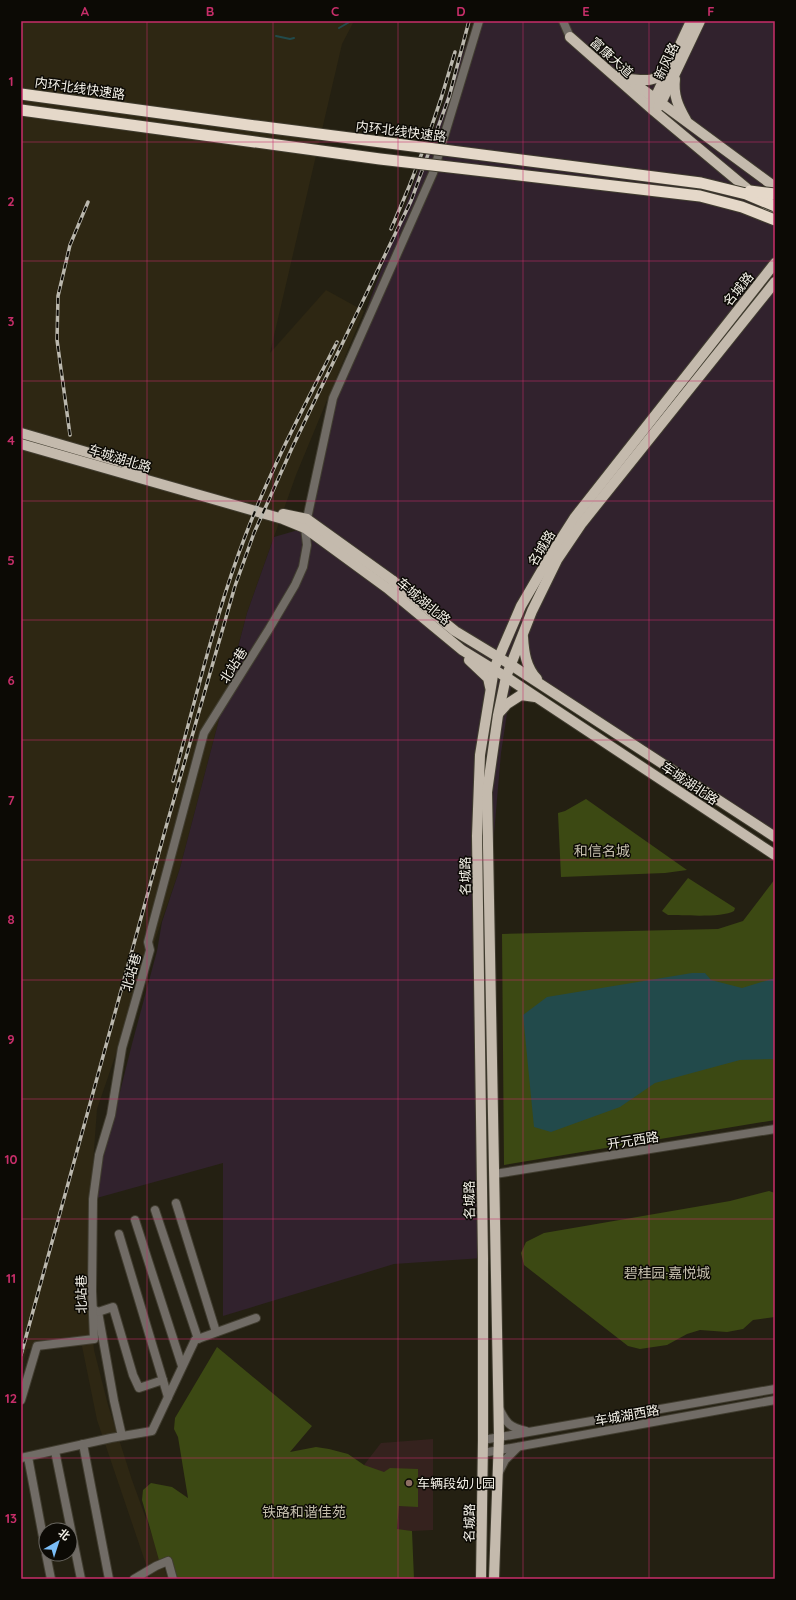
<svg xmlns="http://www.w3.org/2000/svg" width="796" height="1600" viewBox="0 0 796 1600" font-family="Quicksand,'Noto Sans SC',sans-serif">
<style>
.built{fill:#2e2713}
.industrial{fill:#31222d}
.education{fill:#35221e}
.green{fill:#3c4913}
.water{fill:#224a4b}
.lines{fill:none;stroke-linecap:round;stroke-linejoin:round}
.stream{stroke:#224a4b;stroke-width:2}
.minor-casing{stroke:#413d30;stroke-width:10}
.major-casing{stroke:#413d30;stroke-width:12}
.minor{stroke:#716c66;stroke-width:8}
.major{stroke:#c4baad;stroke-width:10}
.rail-casing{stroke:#bbb8ae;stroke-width:3.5}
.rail{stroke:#0c0a05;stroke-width:2;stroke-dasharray:6;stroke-linecap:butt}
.highway-bridge-casing{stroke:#413d30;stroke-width:13;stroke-linecap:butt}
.highway-bridge{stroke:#e5d8c9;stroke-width:11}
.grid{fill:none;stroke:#c72e69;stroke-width:1;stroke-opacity:0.55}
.education-dot{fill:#8d6e63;stroke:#0c0a05;stroke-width:1.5}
.labels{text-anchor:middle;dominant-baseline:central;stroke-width:3;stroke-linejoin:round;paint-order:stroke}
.street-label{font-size:13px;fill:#f4f1e8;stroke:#0c0a05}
.poi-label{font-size:13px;fill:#f4f1e8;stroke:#0c0a05;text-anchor:start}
.neighbourhood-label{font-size:14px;fill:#c4beac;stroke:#0c0a05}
.neatline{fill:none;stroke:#c72e69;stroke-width:1.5}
.grid-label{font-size:13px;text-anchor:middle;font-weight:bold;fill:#c72e69}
</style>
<rect width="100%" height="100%" fill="#242012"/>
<path class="built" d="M21 21H354L342 44 270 353 326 290 364 311 296 475 247 613 180 868 97 1109 91 1191 90 1302 94 1350 108 1405 132 1480 168 1579H151L97 1420 82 1346 27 1349 21 1369Z"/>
<path class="industrial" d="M475 21H775V268L655 434 775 287V837L531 673 527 640 513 674 501 753 488 904 483 1258 394 1264 223 1316V1163L93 1199 132 1044 157 951 162 922 180 868 247 613 274 537 305 528 333 398Z"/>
<path class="education" d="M433 1439V1530L412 1531 397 1530 400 1495 364 1465 381 1443Z"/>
<g class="green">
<path d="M586 799 687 870 665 873 561 877 558 813 565 811Z"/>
<path d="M688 878 735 908 734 911C723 918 683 915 668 915L662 911Z"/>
<path d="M775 879V1120L504 1165 502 934 718 929 743 921Z"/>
<path d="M769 1191 775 1193V1317L753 1320 743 1329 727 1332 700 1330 687 1334 667 1345 640 1349 628 1346 524 1265 521 1253 526 1242 544 1233 730 1201Z"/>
<path d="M217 1347 312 1426 290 1452 316 1447 329 1449 348 1454 364 1465 384 1472 390 1468 418 1469V1507L399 1506 397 1529 412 1531 414 1579H176L170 1558 159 1560 142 1500 143 1490 151 1483 172 1487 188 1498 178 1437 174 1429 175 1418Z"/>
</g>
<path class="water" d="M692 973H705L711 980 742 988 775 978V1059L740 1060 655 1083 620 1107 551 1132 534 1127 523 1015 547 997Z"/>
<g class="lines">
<g class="stream">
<path d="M339 28 351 21"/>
<path d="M276 36 290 39 294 38"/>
</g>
<defs>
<g id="minor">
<path d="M563 21 570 37"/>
<path d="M495 1174 775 1129"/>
<path d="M176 1203 216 1332"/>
<path d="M155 1210 198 1339"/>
<path d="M135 1220 182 1366"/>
<path d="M119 1234 168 1397"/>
<path d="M93 1309 98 1312 114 1401 122 1436"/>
<path d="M98 1312 113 1307 133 1375 139 1388 163 1380"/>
<path d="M21 1400 37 1346 94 1339 92 1291 93 1199 99 1155 111 1115 122 1048 150 950 148 942 204 733 269 629 295 585 303 567 307 545 305 528 333 398 433 173 479 21"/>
<path d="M499 1408C506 1423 509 1427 526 1431"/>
<path d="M483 1440 775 1389"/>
<path d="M83 1444 109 1579"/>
<path d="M55 1451 81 1579"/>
<path d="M483 1453 775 1400"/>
<path d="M28 1457 46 1553"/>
<path d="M21 1458 111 1438 152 1431 195 1340 256 1318"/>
<path d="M499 1472 505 1460 518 1447"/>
<path d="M46 1554 51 1579"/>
<path d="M134 1579 156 1566 168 1561 173 1579"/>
</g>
<g id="major">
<path d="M570 37 654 111 775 212"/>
<path d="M619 72 775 187"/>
<path d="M629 79C643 80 655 83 665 71"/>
<path d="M675 79C673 95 678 106 686 120"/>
<path d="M651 103 655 98 691 21"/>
<path d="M658 107 661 103 700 21"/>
<path d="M21 433 124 463 143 475"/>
<path d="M21 444 283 519 305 528 387 588 462 650 506 677 775 855"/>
<path d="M283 514 307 519 392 580 455 631 511 665 775 837"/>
<path d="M523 637C524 653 526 667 537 679"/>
<path d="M469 660 488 678 490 687"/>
<path d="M499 713 507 704 521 695 535 697"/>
<path d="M481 1579 483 1440V1258L477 836 480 755 494 669 499 657 521 606 552 553 575 517 775 263"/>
<path d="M494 1579 499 1437 487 792 498 715 506 677 532 611 557 560 582 523 775 282"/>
</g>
</defs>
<use href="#minor" class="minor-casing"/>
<use href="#major" class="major-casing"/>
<use href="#minor" class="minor"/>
<use href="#major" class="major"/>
<defs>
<g id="rail">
<path d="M391 229C417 171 438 113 455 52"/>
<path d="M70 435 57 340 58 296 70 245 88 202"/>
<path d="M173 781C196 699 215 614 246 534 271 468 305 405 337 342"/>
<path d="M21 1355 166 827 235 586 254 533 292 448 411 201 449 97 469 21"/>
</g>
</defs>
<use href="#rail" class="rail-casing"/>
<use href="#rail" class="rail"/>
<defs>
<g id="highway-bridge">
<path d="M21 94 256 126 701 183 746 194 775 206"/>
<path d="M21 110 380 159 700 196 742 207 775 220"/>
<path d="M750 191 775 194"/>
</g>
</defs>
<use href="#highway-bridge" class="highway-bridge-casing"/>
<use href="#highway-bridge" class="highway-bridge"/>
</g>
<path class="grid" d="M147 21V1579M273 21V1579M398 21V1579M523 21V1579M649 21V1579M21 142H775M21 261H775M21 381H775M21 501H775M21 620H775M21 740H775M21 860H775M21 980H775M21 1099H775M21 1219H775M21 1339H775M21 1458H775"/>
<circle class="education-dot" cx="409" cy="1483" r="4"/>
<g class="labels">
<g class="street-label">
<text transform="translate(612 57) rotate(42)">富康大道</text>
<text transform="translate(666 61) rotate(-65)">新风路</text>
<text transform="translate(80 88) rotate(8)">内环北线快速路</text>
<text transform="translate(401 131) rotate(7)">内环北线快速路</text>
<text transform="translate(738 289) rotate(-51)">名城路</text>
<text transform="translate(120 458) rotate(17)">车城湖北路</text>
<text transform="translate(541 548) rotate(-59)">名城路</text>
<text transform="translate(424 601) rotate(40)">车城湖北路</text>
<text transform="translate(233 665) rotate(-58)">北站巷</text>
<text transform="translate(690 783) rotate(34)">车城湖北路</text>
<text transform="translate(465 876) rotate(-91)">名城路</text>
<text transform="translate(131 972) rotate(-74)">北站巷</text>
<text transform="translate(633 1140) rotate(-9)">开元西路</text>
<text transform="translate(469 1200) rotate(-91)">名城路</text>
<text transform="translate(81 1294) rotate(-91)">北站巷</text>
<text transform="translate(627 1415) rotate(-10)">车城湖西路</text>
<text transform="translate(469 1523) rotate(-89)">名城路</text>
</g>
<g class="poi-label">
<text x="417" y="1483">车辆段幼儿园</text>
</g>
<g class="neighbourhood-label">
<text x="602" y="851">和信名城</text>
<text x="667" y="1273">碧桂园·嘉悦城</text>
<text x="304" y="1512">铁路和谐佳苑</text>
</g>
</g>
<rect width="796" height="1600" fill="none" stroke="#0c0a05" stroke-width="44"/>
<g transform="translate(58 1542) rotate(39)"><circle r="19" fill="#0c0a05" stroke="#696660"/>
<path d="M0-3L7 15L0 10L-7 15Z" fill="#7abef8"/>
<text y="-6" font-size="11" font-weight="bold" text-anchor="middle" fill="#f4f1e8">北</text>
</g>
<rect x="22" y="22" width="752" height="1556" class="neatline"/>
<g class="grid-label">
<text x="85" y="16">A</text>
<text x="210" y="16">B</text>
<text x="335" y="16">C</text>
<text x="461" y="16">D</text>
<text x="586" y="16">E</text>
<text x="711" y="16">F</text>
<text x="11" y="86">1</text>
<text x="11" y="206">2</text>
<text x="11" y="326">3</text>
<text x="11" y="445">4</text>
<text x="11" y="565">5</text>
<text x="11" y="685">6</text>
<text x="11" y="805">7</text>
<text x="11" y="924">8</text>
<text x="11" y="1044">9</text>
<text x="11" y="1164">10</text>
<text x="11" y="1283">11</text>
<text x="11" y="1403">12</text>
<text x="11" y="1523">13</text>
</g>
</svg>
